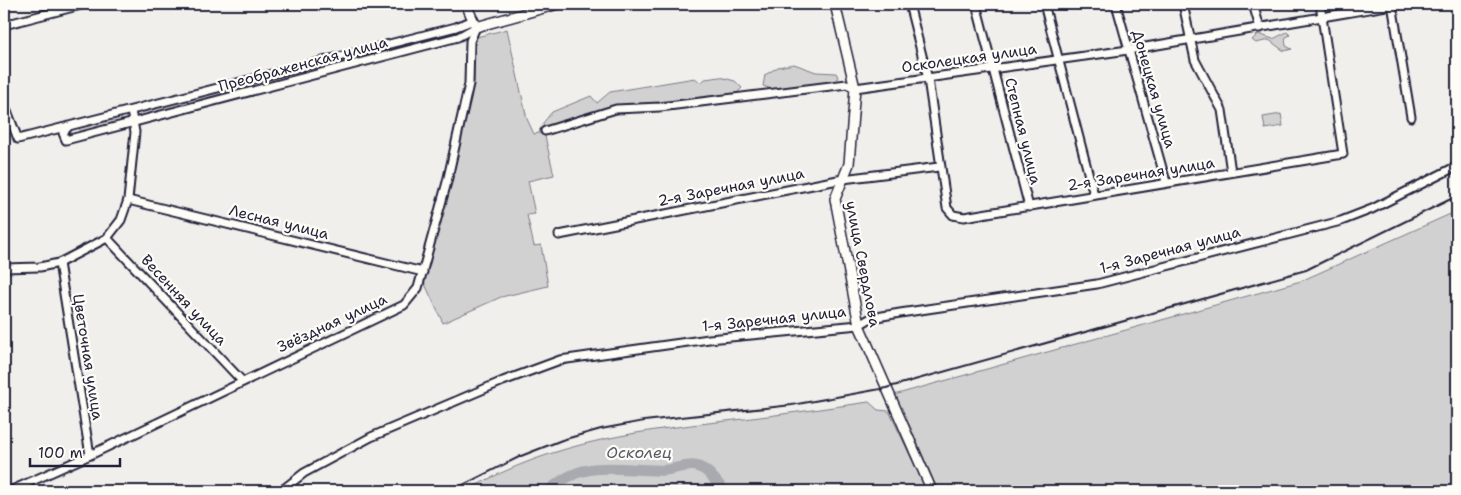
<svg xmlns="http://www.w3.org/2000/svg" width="1461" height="495" viewBox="0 0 1461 495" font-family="'Shantell Sans',sans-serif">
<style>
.green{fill:#d2d1d1;stroke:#7a7a86}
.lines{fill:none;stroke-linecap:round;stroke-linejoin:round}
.river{stroke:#a9a9b0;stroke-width:11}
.minor-casing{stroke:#22223b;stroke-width:11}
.major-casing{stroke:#22223b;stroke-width:12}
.minor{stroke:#fdfcf7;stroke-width:7}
.major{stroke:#fdfcf7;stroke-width:9}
.rail{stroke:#22223b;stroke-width:2}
.labels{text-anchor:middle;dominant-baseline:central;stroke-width:4.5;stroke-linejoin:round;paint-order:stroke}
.street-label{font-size:15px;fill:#22223b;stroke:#fdfcf7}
.water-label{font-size:16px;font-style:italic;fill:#58586a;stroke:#fdfcf7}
</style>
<rect width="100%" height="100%" fill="#f0efec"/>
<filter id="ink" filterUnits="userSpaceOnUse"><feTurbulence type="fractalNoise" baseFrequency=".02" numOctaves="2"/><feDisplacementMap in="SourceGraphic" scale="10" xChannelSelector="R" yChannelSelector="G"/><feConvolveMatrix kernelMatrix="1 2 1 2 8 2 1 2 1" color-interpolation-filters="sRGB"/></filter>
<g filter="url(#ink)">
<g class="green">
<path d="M461 29 462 33 142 117 141 112Z"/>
<path d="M507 29 527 119 534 134 544 132 554 175 528 181 535 214 527 215 534 246 541 245 548 286 501 297 443 323 424 282 474 80V41L477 37Z"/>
<path d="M1287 32 1290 35 1285 38 1286 46 1292 49 1284 51 1269 40 1256 43 1252 40 1258 34 1273 39Z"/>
<path d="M794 64 816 72 836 73 838 77 835 81 772 89 763 86 765 75 778 67Z"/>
<path d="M720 77 735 81 742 88 737 93 606 108 544 129 543 123 552 112 591 96 597 103 610 92 695 78 701 83 705 79Z"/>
<path d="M1281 114 1283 126 1265 129 1263 117Z"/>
<path d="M121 117 122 122 80 133 79 128Z"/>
<path d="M1457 211V491H938L914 435 894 395 1301 281Z"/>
<path d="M869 402 878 410 889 411 927 491H466C555 440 644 430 744 419 785 414 827 408 869 402Z"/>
</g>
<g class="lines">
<path class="river" d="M549 491C585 456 622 472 666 470 675 469 687 464 696 466 710 470 715 481 724 491"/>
<defs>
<g id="minor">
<path d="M909 4 928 79 947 208 953 215 964 217 1343 154 1320 4"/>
<path d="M976 4 1029 207"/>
<path d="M1044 4 1094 195"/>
<path d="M1116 4 1166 182"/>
<path d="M1183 4 1195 60 1222 110 1231 172"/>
<path d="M1253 4 1260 28"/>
<path d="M1392 4 1411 117"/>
<path d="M4 25 85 4"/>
<path d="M4 103 18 139 456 27 474 20"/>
<path d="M68 127 63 133 66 140 458 37 476 27"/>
<path d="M545 131 616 109 660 107 847 84 855 88 1128 50 1398 4"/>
<path d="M128 200 423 272"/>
<path d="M559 235 843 179 939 167"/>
<path d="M107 238 242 381"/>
<path d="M59 263 90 455"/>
<path d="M4 268 40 267 59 263 107 238 121 220 128 200 135 132 131 111"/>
<path d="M10 491 90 455 404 305 418 288 447 182 469 84 470 41 476 27"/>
<path d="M281 491 304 473 371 437 503 381 560 360 709 339 859 325 871 318 900 313 1097 284 1341 221 1372 209 1457 166"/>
</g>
<g id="major">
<path d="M466 4 476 27 558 4"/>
<path d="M835 4 855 88 849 164 835 199 859 325 932 491"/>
</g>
</defs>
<use href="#minor" class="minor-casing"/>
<use href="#major" class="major-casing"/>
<use href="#minor" class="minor"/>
<use href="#major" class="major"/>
<path class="rail" d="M451 491 521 456 562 440 601 429 644 421 792 405 886 388 1306 270 1457 196"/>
</g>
</g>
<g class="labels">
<g class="street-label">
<text transform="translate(969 58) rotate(-8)">Осколецкая улица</text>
<text transform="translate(303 64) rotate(-15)">Преображенская улица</text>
<text transform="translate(1154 89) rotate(74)">Донецкая улица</text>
<text transform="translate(1023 131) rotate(76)">Степная улица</text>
<text transform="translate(1141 174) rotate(-9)">2-я Заречная улица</text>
<text transform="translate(731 187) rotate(-11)">2-я Заречная улица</text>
<text transform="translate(279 222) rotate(14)">Лесная улица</text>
<text transform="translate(1170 250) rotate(-15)">1-я Заречная улица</text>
<text transform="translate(863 264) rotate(79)">улица Свердлова</text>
<text transform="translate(184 300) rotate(47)">Весенняя улица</text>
<text transform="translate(774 319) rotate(-6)">1-я Заречная улица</text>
<text transform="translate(332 323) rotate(-25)">Звёздная улица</text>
<text transform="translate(88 357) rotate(81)">Цветочная улица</text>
</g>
<g class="water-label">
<text x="639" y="452">Осколец</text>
</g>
</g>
<rect width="1461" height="495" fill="none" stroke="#fdfcf7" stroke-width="20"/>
<rect x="10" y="10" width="1441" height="475" fill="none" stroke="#22223b" stroke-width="2" filter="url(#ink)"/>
<path d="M30 458v8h90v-8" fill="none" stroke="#22223b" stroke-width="2.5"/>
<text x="38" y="458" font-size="15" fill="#22223b" stroke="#fdfcf7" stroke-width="4" paint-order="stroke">100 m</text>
</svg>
